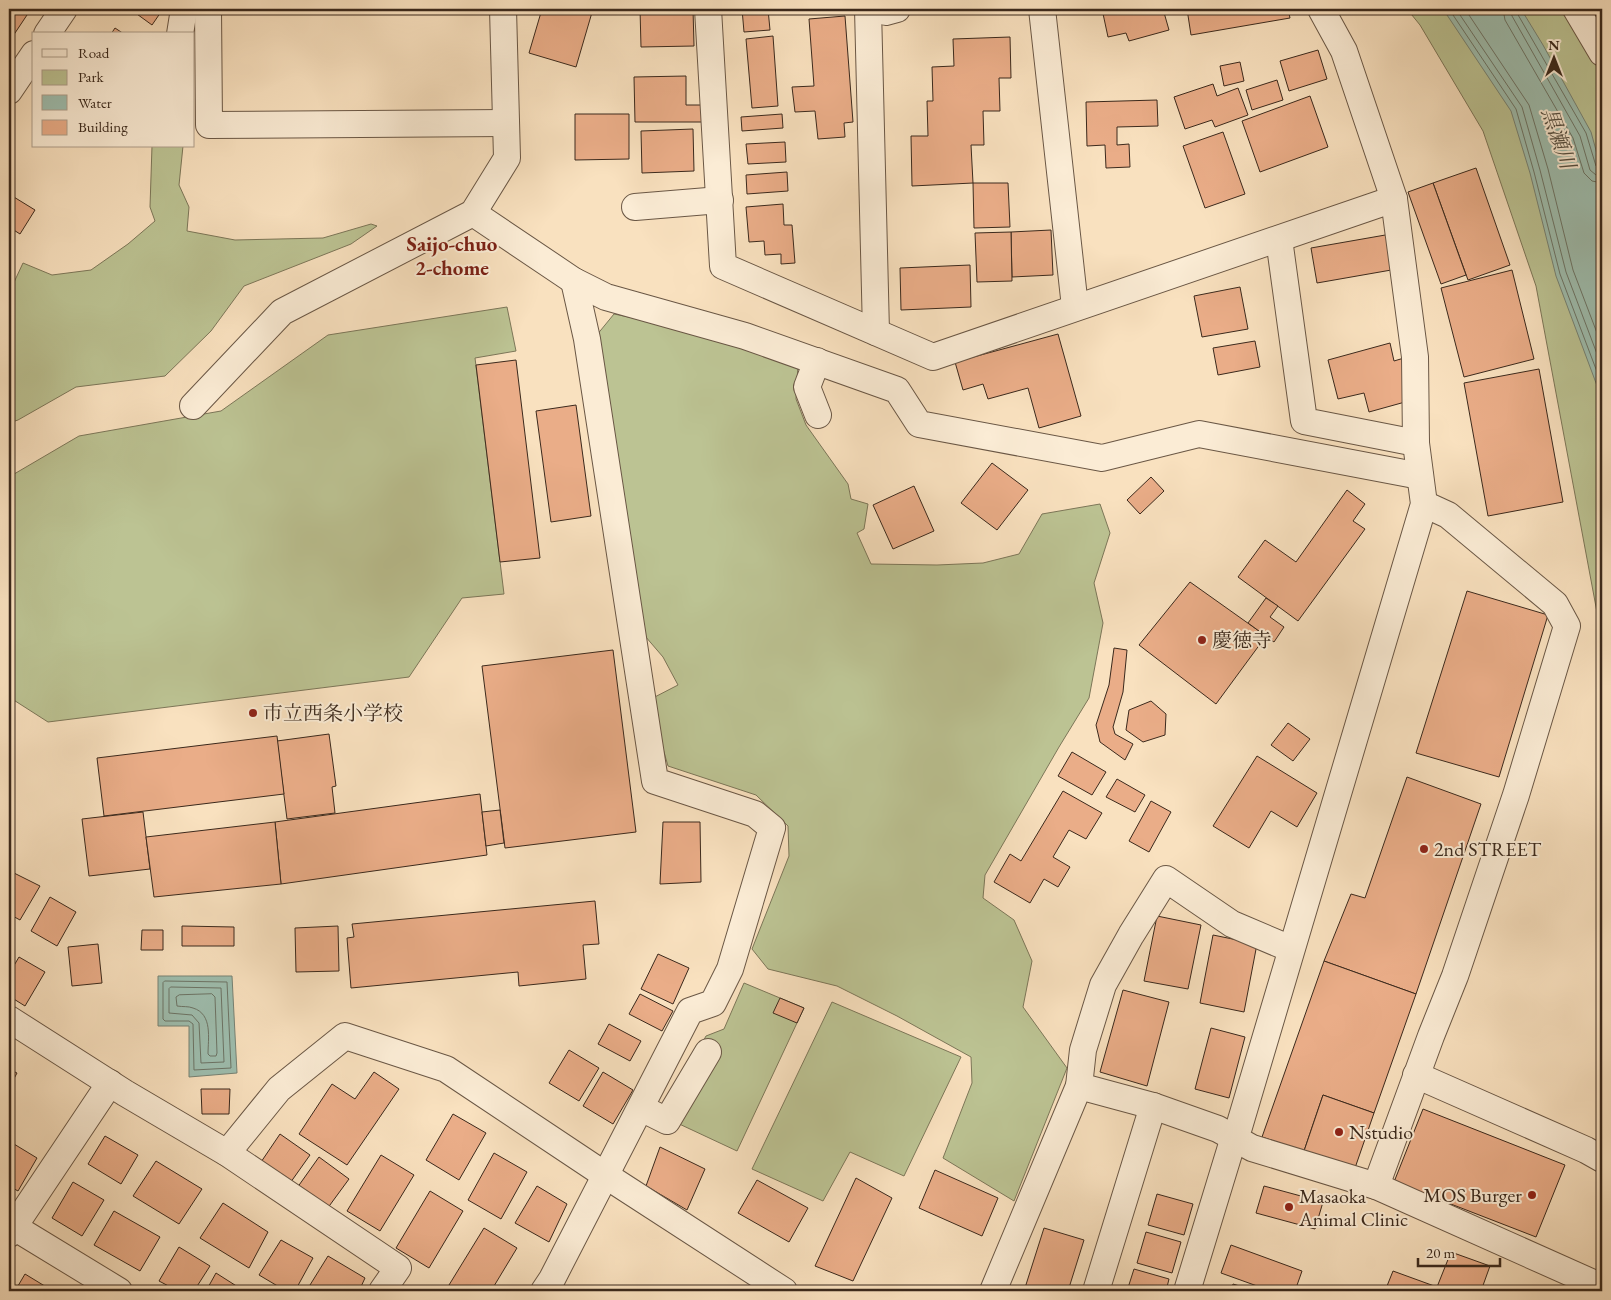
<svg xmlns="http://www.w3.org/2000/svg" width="1611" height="1300" viewBox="0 0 1611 1300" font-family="'EB Garamond','Noto Serif JP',serif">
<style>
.green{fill:#bcc393;stroke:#7c7658}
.water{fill:#9ebeaf;stroke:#768274}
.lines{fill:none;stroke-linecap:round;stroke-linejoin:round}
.shore{stroke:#6c7466;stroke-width:1}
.building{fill:#eaad88;stroke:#3b291c}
.minor-casing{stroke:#6a5745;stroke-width:28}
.minor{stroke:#fbecd5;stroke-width:26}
.poi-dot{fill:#8f2418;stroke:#fbecd5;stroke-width:2}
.labels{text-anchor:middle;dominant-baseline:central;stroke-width:4;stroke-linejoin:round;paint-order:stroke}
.poi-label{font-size:20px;fill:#3b291c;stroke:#fbecd5;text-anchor:start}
.water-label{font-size:21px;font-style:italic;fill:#544e41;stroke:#fbecd5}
.neighbourhood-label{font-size:21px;font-weight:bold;fill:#7a1f14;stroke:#fbecd5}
</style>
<rect width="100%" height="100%" fill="#f9e1bf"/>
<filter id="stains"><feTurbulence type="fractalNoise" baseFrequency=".004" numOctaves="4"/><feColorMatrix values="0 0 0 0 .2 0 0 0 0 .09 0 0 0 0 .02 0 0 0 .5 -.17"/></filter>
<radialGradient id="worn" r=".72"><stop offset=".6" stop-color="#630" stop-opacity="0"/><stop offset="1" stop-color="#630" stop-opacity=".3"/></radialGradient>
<g class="green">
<path d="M1407 9H1570L1602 61V639L1536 286 1483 131 1420 25Z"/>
<path d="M152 146H183L179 185 189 207 187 231 235 240 323 238 371 224 377 226 351 244 244 286 211 331 165 376 76 387 18 420 9 423V293L23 263 52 275 91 270 128 244 155 221 150 207Z"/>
<path d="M507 307 516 351 475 358 504 594 462 598 409 677 48 722 9 697V477L79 436 221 411 328 335Z"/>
<path d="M614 314 701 332 798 364 796 399 806 425 848 484 851 499 868 504 864 529 857 533 871 564 937 565 983 563 1019 554 1042 514 1100 504 1110 533 1094 583 1103 623 1089 698 1059 747 985 875 983 898 1014 920 1032 961 1023 1007 1067 1068 1014 1201 943 1158 972 1083 971 1057 897 1016 837 986 768 969 752 949 789 856 788 826 756 795 668 766 649 700 678 685 663 657 645 636 596 336Z"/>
<path d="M744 983 804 1008 737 1151 675 1122 700 1047 706 1036 724 1029Z"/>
<path d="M832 1002 961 1057 904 1176 850 1152 823 1201 752 1169Z"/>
</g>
<g class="water">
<path d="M1443 9H1521L1543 45 1591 132 1602 172V399L1556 276 1530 173 1511 111Z"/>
<path d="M158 976H232L237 1073 189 1077V1026H158Z"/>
</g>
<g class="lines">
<g class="shore">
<path d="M1449 9 1516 109 1534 172 1560 274 1602 385"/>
<path d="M1456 9 1522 107 1540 170 1566 272 1602 367"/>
<path d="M1465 9 1529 105 1548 169 1573 270 1602 346"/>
<path d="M1503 9 1505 20 1573 138 1584 173 1592 181 1602 183"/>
<path d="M1510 9 1512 16 1580 136 1590 170 1596 175 1602 176"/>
<path d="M1517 9V13L1586 133 1596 166 1602 169"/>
<path d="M165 981 227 982 231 1068 194 1070 193 1024 189 1021H165L163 1019V983Z"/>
<path d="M171 987 221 988 224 1062 201 1063 199 1023 192 1015 169 1013V989Z"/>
<path d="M212 994 215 997 217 1053 216 1056H210L208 1054C208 1039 213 1014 193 1008 188 1006 183 1007 177 1006L176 997 179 995Z"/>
</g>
</g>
<g class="building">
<path d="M9 9H24L29 12 9 42Z"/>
<path d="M130 9H163L152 25Z"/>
<path d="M542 9H593L576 67 529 53Z"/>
<path d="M640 9H693L694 46 641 47Z"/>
<path d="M742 9H768L770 30 744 32Z"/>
<path d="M1102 9H1163L1169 30 1129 41 1126 33 1108 37Z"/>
<path d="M1187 9H1288L1290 18 1191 35Z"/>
<path d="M845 16 853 122 844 123 845 137 818 139 815 111 795 112 792 87 814 86 809 19Z"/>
<path d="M115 28 124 34H111Z"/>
<path d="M773 36 778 106 752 108 746 39Z"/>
<path d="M1010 37 1011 78H999L1000 111H983L984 145H971L973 183 912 186 911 136H928L927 101H933L932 67 954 66 953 39Z"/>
<path d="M1318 50 1327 79 1289 91 1280 61Z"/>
<path d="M1240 62 1244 81 1224 86 1220 66Z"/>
<path d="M686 76V105H703V122H635L634 77Z"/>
<path d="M1277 80 1283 100 1252 110 1246 90Z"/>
<path d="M1213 84 1217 96 1238 88 1248 115 1215 127 1212 120 1185 129 1174 97Z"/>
<path d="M1310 96 1328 147 1260 172 1242 121Z"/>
<path d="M1157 100 1158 126 1117 127V145L1129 144 1130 167 1106 168 1105 145 1087 146 1086 102Z"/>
<path d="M575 114H629V159L575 160Z"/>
<path d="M782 114 783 128 742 131 741 117Z"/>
<path d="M693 129 694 171 642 173 641 131Z"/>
<path d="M1223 132 1245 194 1205 208 1183 146Z"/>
<path d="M785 142 786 162 748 164 746 144Z"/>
<path d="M1476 168 1510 265 1468 280 1433 183Z"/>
<path d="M787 172 788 191 747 194 746 175Z"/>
<path d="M973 183H1008L1010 227 974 228Z"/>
<path d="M1433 183 1466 275 1441 284 1408 192Z"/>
<path d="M9 194 35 210 20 234 9 227Z"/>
<path d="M783 204 784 225H792L795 263 781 264V254L765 255 764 241 749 242 746 207Z"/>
<path d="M1051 230 1053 275 1012 277 1011 232Z"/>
<path d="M1011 232 1012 281 977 282 975 233Z"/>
<path d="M1391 234 1397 269 1317 283 1311 248Z"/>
<path d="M970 265 971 307 901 310 900 268Z"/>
<path d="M1512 270 1534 359 1464 377 1441 288Z"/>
<path d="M1240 287 1248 329 1202 337 1194 296Z"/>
<path d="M1058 334 1081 416 1039 428 1028 388 988 399 983 384 963 390 955 362Z"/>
<path d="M1255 341 1260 367 1218 375 1213 348Z"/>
<path d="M1390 343 1394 361 1404 358 1405 402 1369 412 1364 393 1338 399 1328 360Z"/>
<path d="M516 360 540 558 500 562 476 365Z"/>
<path d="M1539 369 1563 502 1488 516 1464 383Z"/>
<path d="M576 405 591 516 551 522 536 411Z"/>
<path d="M992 463 1028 490 997 530 961 503Z"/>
<path d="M1151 477 1164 491 1140 514 1127 500Z"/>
<path d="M914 486 934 531 893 549 873 505Z"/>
<path d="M1347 490 1365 504 1353 521 1365 529 1298 621 1238 577 1265 540 1296 562Z"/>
<path d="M1190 582 1266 636 1216 704 1139 645Z"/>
<path d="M1467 591 1548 615 1499 777 1416 753Z"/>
<path d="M1266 598 1278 606 1270 617 1284 627 1274 642 1248 623Z"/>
<path d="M1114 648 1127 650 1123 692 1113 727 1115 734 1133 744 1125 760 1100 742 1096 725 1109 685Z"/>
<path d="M613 650 636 832 505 848 482 666Z"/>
<path d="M1151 701 1166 714 1165 735 1143 742 1126 730 1129 710Z"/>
<path d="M1288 723 1310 739 1293 761 1271 745Z"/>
<path d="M329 734 336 786 332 787 335 813 287 819 277 741Z"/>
<path d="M277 736 284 794 104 816 97 758Z"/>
<path d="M1072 752 1106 772 1092 795 1058 776Z"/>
<path d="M1257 756 1317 793 1297 827 1271 811 1249 848 1213 826Z"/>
<path d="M1407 777 1481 804 1416 994 1324 961 1351 894 1365 898Z"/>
<path d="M1117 779 1145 795 1135 812 1106 797Z"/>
<path d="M1063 791 1102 813 1086 839 1069 830 1053 857 1070 867 1058 887 1044 879 1030 903 994 882 1010 854 1021 861Z"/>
<path d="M480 794 487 855 281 884 275 822Z"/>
<path d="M1151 801 1171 812 1149 852 1129 841Z"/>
<path d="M500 810 504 843 486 846 482 812Z"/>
<path d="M143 812 150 869 89 876 82 819Z"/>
<path d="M275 822 281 884 154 897 146 837Z"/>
<path d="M663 822H700L701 882 660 884Z"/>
<path d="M14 873 40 886 20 920 9 914V881Z"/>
<path d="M50 897 76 912 57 946 31 931Z"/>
<path d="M595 901 599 944 583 945 586 979 519 986 518 972 351 988 347 938 354 937 352 924Z"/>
<path d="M1157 916 1201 925 1188 989 1144 981Z"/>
<path d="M182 926 234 927V946H182Z"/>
<path d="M338 926 339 971 296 972 295 928Z"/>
<path d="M142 930H163V950H141Z"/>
<path d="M1213 935 1257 944 1244 1012 1200 1003Z"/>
<path d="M98 944 102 983 72 986 68 947Z"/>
<path d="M658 954 689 968 673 1004 641 989Z"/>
<path d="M19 957 45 972 25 1006 9 996V974Z"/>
<path d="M1324 961 1416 994 1374 1113 1323 1095 1304 1151 1262 1137Z"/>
<path d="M1123 990 1169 1002 1147 1086 1100 1072Z"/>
<path d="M640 994 673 1011 662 1031 629 1014Z"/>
<path d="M780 998 804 1008 797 1023 773 1013Z"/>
<path d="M609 1024 641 1041 630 1061 598 1044Z"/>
<path d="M1211 1028 1245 1037 1229 1098 1195 1089Z"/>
<path d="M569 1050 599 1068 579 1101 549 1083Z"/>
<path d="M9 1069 17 1073 9 1088Z"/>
<path d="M374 1072 399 1089 347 1165 299 1134 332 1084 355 1099Z"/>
<path d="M603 1072 633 1090 613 1124 583 1106Z"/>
<path d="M201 1089H230L229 1114H202Z"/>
<path d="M1323 1095 1374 1113 1355 1168 1304 1151Z"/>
<path d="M1423 1109 1565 1165 1536 1237 1394 1182Z"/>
<path d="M453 1114 486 1133 459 1180 426 1160Z"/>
<path d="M280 1134 310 1155 288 1186 259 1165Z"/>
<path d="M105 1136 138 1155 121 1184 88 1164Z"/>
<path d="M9 1141 37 1158 18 1191 9 1186Z"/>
<path d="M660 1147 705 1169 687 1210 646 1186Z"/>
<path d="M494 1153 527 1172 501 1219 468 1200Z"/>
<path d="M381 1155 414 1175 380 1231 347 1211Z"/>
<path d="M319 1157 349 1179 327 1209 297 1188Z"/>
<path d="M156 1161 202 1189 179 1224 133 1196Z"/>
<path d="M935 1170 998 1198 982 1236 919 1208Z"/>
<path d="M856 1178 892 1198 853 1281 815 1266Z"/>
<path d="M757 1180 808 1208 789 1242 738 1213Z"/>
<path d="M73 1182 104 1200 82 1236 52 1218Z"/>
<path d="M537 1186 567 1204 549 1242 515 1223Z"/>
<path d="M1264 1186 1323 1202 1315 1229 1256 1213Z"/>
<path d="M430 1191 463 1211 429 1268 396 1248Z"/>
<path d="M1157 1194 1193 1204 1184 1235 1148 1225Z"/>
<path d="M223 1203 268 1232 249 1268 200 1238Z"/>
<path d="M114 1211 160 1237 140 1271 94 1245Z"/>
<path d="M484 1228 517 1248 491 1291H460L449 1285Z"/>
<path d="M1044 1228 1084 1240 1068 1291H1024Z"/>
<path d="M1146 1232 1181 1242 1172 1273 1137 1263Z"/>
<path d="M281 1240 313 1258 295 1291H286L259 1275Z"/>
<path d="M1231 1245 1302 1271 1295 1291H1271L1221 1273Z"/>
<path d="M179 1247 210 1266 194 1291H178L159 1281Z"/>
<path d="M1451 1252 1490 1266 1481 1291H1385L1393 1271 1437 1287Z"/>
<path d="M328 1256 365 1278 359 1291H322L310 1285Z"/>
<path d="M1134 1269 1169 1279 1166 1291H1127Z"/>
<path d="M216 1273 238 1287 235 1291H206Z"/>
<path d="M25 1274 48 1288 47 1291H15Z"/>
<path d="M1233 1284 1256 1291H1231Z"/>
</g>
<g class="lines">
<defs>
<g id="minor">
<path d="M208 9 209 125 506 123"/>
<path d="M708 9 723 266 933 357 1394 199"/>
<path d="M868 9 876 332"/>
<path d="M882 9 886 12 897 9"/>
<path d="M1042 9 1075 307"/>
<path d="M1576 9 1602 53"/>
<path d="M47 34 64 9"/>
<path d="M180 34 184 9"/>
<path d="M9 91 34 54"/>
<path d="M635 207 720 200"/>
<path d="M473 213 574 281 606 297 745 336 897 390 919 424 1102 458 1199 434 1420 476"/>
<path d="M1279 239 1304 421 1416 443"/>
<path d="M817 361 807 387 818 415"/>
<path d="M193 406 282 312 473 213 507 158 503 9"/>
<path d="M9 1019 125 1093 227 1153 398 1268 382 1291"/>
<path d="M1416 1075 1586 1150 1602 1159"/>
<path d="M1079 1086 1083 1050 1103 985 1131 935 1166 879 1232 924 1291 949"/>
<path d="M641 1108 667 1121 708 1052"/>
<path d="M227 1153 279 1089 345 1036 446 1069 605 1175 784 1291"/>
<path d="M1376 1186 1431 1036 1455 976 1516 795 1567 626 1555 604 1448 515 1424 504"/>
<path d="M9 1224 119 1291"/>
<path d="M9 1234 110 1083"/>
<path d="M544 1291 552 1279 690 1011 713 1003 730 969 772 828 755 814 655 781 587 339 574 281"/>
<path d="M993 1291 1079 1086 1153 1106 1218 1129 1252 1148 1376 1186 1602 1287"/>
<path d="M1096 1291 1153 1106"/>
<path d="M1187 1291 1234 1137 1239 1127 1424 504 1416 443 1415 357 1394 199 1344 51 1321 9"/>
</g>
</defs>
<use href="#minor" class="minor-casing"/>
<use href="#minor" class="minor"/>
</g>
<g class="poi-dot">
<circle cx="1202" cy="640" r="5"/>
<circle cx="253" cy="713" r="5"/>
<circle cx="1424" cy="849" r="5"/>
<circle cx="1339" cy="1132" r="5"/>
<circle cx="1532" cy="1195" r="5"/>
<circle cx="1289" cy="1207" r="5"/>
</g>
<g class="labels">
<g class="poi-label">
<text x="1212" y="640">慶徳寺</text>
<text x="263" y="713">市立西条小学校</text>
<text x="1434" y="849">2nd STREET</text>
<text x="1349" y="1132">Nstudio</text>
<text x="1522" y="1195" text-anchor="end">MOS Burger</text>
<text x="1299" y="1196">Masaoka<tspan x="1299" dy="23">Animal Clinic</tspan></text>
</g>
<g class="water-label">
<text transform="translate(1559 138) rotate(71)">黒瀬川</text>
</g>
<g class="neighbourhood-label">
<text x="452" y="243">Saijo-chuo<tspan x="452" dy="24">2-chome</tspan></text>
</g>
</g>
<rect width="1611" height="1300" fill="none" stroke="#f9e1bf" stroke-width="30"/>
<rect x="10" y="10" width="1591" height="1280" fill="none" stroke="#3b291c" stroke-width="2.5"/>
<rect x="15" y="15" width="1581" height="1270" fill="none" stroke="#3b291c"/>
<rect x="32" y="32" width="162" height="115" fill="#fbecd5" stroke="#ae9e8b"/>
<rect x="42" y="49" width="25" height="8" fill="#fbecd5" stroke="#ae9e8b"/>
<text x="78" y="58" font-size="15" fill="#3b291c">Road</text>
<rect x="42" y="70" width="25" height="15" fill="#bcc393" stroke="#ae9e8b"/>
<text x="78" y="82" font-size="15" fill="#3b291c">Park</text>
<rect x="42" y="95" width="25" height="15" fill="#9ebeaf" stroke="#ae9e8b"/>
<text x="78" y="108" font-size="15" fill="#3b291c">Water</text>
<rect x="42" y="120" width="25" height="15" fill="#eaad88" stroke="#ae9e8b"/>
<text x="78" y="132" font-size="15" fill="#3b291c">Building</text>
<g transform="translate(1554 58)" stroke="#fbecd5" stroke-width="4" paint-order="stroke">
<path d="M0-4L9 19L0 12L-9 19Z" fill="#3b291c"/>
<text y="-8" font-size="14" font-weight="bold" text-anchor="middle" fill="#3b291c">N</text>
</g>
<path d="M1418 1258v8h82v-8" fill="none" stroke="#3b291c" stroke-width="2.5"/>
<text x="1426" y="1258" font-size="15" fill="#3b291c" stroke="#fbecd5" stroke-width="4" paint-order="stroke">20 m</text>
<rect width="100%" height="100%" filter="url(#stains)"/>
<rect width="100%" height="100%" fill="url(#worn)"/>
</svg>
